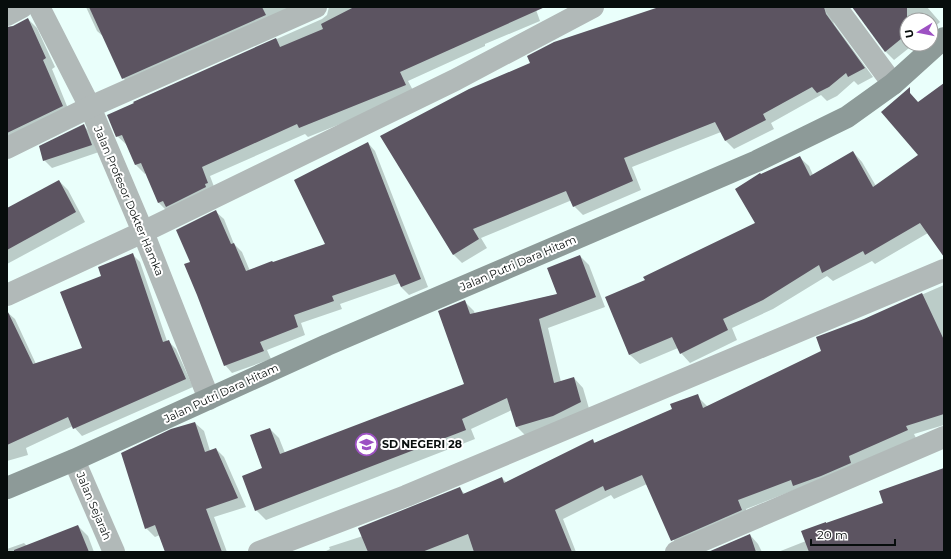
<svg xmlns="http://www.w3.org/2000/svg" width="951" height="559" viewBox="0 0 951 559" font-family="Montserrat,sans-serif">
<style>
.shadow{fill:#0003}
.building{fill:#5c5461}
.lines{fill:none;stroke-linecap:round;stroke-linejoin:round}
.street{stroke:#b1b9b8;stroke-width:22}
.secondary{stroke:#8d9a98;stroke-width:22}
.labels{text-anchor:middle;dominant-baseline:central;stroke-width:4;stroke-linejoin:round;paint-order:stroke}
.street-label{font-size:11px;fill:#070d0c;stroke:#fff}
.poi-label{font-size:11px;font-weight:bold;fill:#070d0c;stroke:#fff;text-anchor:start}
</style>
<rect width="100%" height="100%" fill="#eafffb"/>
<g class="shadow">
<path d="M86 7H314L132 87 123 78 105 38 97 31Z"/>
<path d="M329 7H535L540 21 485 44V46L408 81 415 94 308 137 305 134 210 176 216 192 168 212 159 203 146 173 145 174 136 165 127 145 117 136 135 104 134 102 322 19 327 15Z"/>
<path d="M663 7H836L832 17 834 24 873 77 858 85 854 81 837 96 827 101 821 95 771 123 774 129 734 149 726 141 721 132 632 167 641 190 583 215 574 206 572 200 481 238 487 248 462 263 454 255 381 136Z"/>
<path d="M853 7H927L940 22 931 30V20H907V44H914L894 60 886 52Z"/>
<path d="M28 19 37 28 55 67 52 69 71 116 7 149V28L13 27Z"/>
<path d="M944 85V246L928 233 875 264 872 261 833 281 827 276 773 309 732 328 737 340 690 363 681 353 678 348 640 364 630 355 607 298 646 281 756 223 761 175 799 157 809 166 813 175 853 152 862 162 876 186 919 156 918 103Z"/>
<path d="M84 126 91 133 99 152 52 168 44 160Z"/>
<path d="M368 143 375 151 428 287 409 295 401 287 400 283 340 304 342 309 301 323 305 335 267 350 271 359 232 373 225 365 191 262 216 212 224 219 234 244 242 252 250 271 326 244Z"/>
<path d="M59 181 68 190 85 222 7 264V210Z"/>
<path d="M132 254 140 262 167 341H168L176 349 193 387 82 436 73 426 26 448 28 455 7 461V312L15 319 36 364 83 349 103 277Z"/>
<path d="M580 256 589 265 605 307 548 328 561 382 574 378 583 388 590 412 526 436 517 427 512 410 471 429 475 439 266 520 256 510 270 429 279 438 285 453 465 385 464 301 474 311 475 314 558 294Z"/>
<path d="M944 285V425L914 434 916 438 797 489 746 509 749 519 678 545 670 536 647 484 614 499 611 495 563 519 576 552H324L330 549 329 547 363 536 459 488 465 494 502 478 507 483 593 440 595 443 699 398 708 407 822 352 864 320Z"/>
<path d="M195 423 204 431 210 451 216 449 224 457 246 507 214 517 227 552H166L160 535 155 537 146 528Z"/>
<path d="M944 468V552H778L806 541 884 503 939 471V470Z"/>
<path d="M78 526 88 536 94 552H7V549L24 543 27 546Z"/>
<path d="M750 535 758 544 762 552H724Z"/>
</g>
<g class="building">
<path d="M89 7H262L266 15 122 79Z"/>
<path d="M354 7H545L400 72 406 85 299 128 297 124 202 167 208 183 205 184 206 187 166 207 163 201 158 203 141 163 135 165 122 135 116 137 107 115 134 103 133 102 276 38 280 47 323 29 321 24Z"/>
<path d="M659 7H824L826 14 865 68 848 77 846 73 829 87 817 93 812 87 763 114 766 120 725 141 715 122 624 158 633 181 573 207 566 191 473 229 479 239 453 255 380 136 469 89 530 63 527 56 554 42Z"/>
<path d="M852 7H907V34L885 52Z"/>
<path d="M28 18 46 58 43 60 63 106 7 133V27L13 26Z"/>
<path d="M944 83V257L920 223 865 255 863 251 822 273 819 265 763 300 723 319 728 330 680 354 672 337 629 355 605 297 645 280 643 277 755 223 735 189 757 175 760 173 761 174 800 156 810 176 853 151 873 187 918 155 881 112 910 87V93L918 102Z"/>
<path d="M84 124 92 145 43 161 39 146Z"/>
<path d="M368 142 421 279 401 287 395 274 332 296 334 301 294 315 298 327 260 342 264 351 224 366 197 295 184 264 190 262 176 230 216 210 231 244 234 243 246 271 272 261 273 262 325 244 294 180Z"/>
<path d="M59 180 76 212 7 250V208Z"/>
<path d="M133 253 163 342 169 340 186 379 73 429 68 417 7 445V310L33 364 82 348 60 292 101 276 98 267Z"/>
<path d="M580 255 596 297 539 319 554 383 574 377 581 402 553 416 516 427 507 398 462 419 466 430 255 511 242 476 262 468 250 435 270 428 280 454 464 384 438 311 465 300 470 314 557 294 547 268Z"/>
<path d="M922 293 944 340V414L906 426 908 430 849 456 851 463 821 476 793 486 791 480 738 500 742 510 671 541 642 475 605 491 603 486 555 510 572 552H474L468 534 422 552H368L358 528 460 487 463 494 502 477 504 483 593 439 594 443 672 409 670 404 698 394 703 408 821 351 816 337 864 319Z"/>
<path d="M195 422 205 452 216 448 238 498 206 509 222 552H165L155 525 145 529 121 453 171 429Z"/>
<path d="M944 468V552H809L801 531 826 522V523L883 503 879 491Z"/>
<path d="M78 525 89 552H14V550Z"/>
<path d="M750 534 756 552H708Z"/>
</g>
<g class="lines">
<g class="street">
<path d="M39 7 90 107 143 232 209 399"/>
<path d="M836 7 893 84"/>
<path d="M7 15 22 7"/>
<path d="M7 148 90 107 316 7"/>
<path d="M7 295 143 232 455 80 593 7"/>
<path d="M74 460 114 552"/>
<path d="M259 552 406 496 944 270"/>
<path d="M676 552 944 437"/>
</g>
<path class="secondary" d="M7 488 74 460 327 345 757 161 847 117 893 84 944 38"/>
</g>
<defs>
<symbol id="school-ring" viewBox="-11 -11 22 22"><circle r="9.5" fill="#fff" stroke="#9d51c3" stroke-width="1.5"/><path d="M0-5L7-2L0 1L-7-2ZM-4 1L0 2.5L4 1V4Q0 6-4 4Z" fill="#9d51c3"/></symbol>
</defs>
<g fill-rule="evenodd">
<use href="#school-ring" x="354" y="432" width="25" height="25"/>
</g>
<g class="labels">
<g class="street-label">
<text transform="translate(129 201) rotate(67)">Jalan Profesor Dokter Hamka</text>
<text transform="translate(518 263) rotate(-23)">Jalan Putri Dara Hitam</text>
<text transform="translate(221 393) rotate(-25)">Jalan Putri Dara Hitam</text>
<text transform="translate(94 506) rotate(67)">Jalan Sejarah</text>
</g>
<g class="poi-label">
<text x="382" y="444">SD NEGERI 28</text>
</g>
</g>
<rect width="951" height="559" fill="none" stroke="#070d0c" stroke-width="16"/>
<g transform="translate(919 32) rotate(260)"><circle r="19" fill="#ffffff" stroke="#9c9e9e"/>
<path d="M0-3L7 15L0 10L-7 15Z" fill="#9d51c3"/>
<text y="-6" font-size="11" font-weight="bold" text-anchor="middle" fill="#070d0c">U</text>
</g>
<path d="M811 539v6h84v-6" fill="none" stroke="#070d0c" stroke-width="2"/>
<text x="817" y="539" font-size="12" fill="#070d0c" stroke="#ffffff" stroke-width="3" paint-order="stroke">20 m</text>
</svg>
